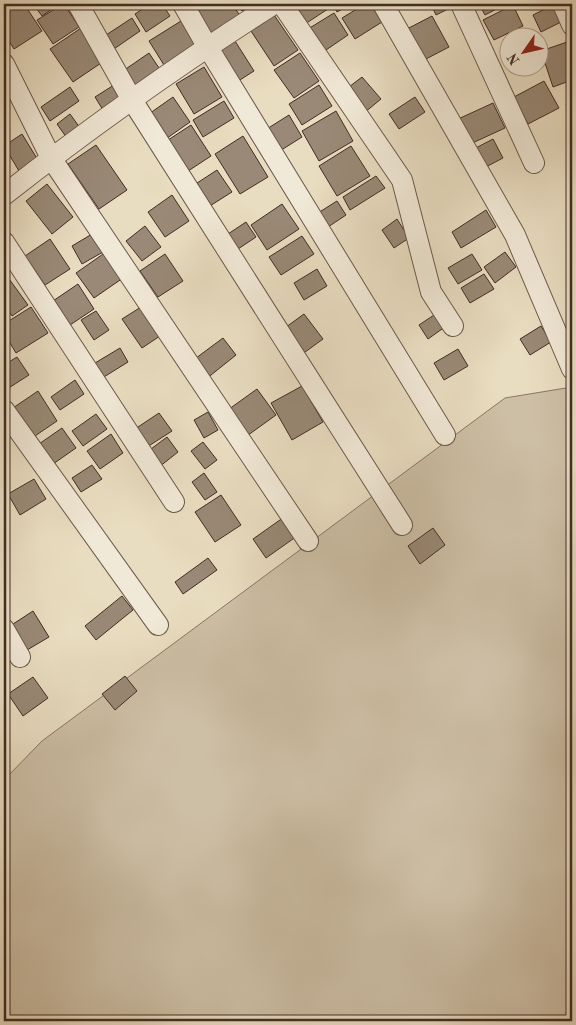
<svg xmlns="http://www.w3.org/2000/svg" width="576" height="1025" viewBox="0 0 576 1025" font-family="'Old Standard TT',serif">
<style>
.green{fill:#cdbfa6;stroke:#887666}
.building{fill:#998976;stroke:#422d25}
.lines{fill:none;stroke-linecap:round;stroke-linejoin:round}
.street-casing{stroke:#6c594c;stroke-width:22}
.street{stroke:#f1e9d7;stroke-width:20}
</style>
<rect width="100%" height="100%" fill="#e9ddc1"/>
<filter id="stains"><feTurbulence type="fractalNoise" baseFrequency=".004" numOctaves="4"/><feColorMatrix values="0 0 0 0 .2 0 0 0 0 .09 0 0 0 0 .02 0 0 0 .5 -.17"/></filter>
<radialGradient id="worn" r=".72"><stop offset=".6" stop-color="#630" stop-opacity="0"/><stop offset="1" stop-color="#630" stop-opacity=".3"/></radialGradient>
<path class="green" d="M572 387V1021H4V780L42 741 505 398Z"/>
<g class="building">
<path d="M14 4H24L42 31 14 49 4 33V10Z"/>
<path d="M33 4H59L42 16Z"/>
<path d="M63 4H64L79 27 53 44 37 20Z"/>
<path d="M150 4H162L170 16 146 32 135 14Z"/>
<path d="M197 4H232L241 17 209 38 189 9Z"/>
<path d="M237 4H253L242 11Z"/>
<path d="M292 4H329L331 7 305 24Z"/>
<path d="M333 4H351L337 12Z"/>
<path d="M365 4H370L382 22 355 39 342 18Z"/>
<path d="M431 4H458L436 15Z"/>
<path d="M479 4H506L485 15Z"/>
<path d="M513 5 523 26 494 40 483 20Z"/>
<path d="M553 5 561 22 541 32 533 15Z"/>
<path d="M272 12 298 50 274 66 249 28Z"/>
<path d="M334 13 348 35 323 52 308 29Z"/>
<path d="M432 16 449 47 424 60 407 29Z"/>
<path d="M132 18 140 31 111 51 103 37Z"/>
<path d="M181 21 196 46 164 65 149 41Z"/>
<path d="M84 26 107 59 73 82 50 49Z"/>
<path d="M235 41 254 71 232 85 213 54Z"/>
<path d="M570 41 572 47V80L553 87 541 51Z"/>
<path d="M149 53 163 74 133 94 120 73Z"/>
<path d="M300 53 319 81 294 98 274 70Z"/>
<path d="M204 67 222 97 194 114 176 84Z"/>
<path d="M362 77 381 99 364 113 345 90Z"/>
<path d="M4 80 12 94 4 99Z"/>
<path d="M544 81 559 108 528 124 514 97Z"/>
<path d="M114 85 126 103 106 115 95 97Z"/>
<path d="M319 85 332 106 302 125 289 104Z"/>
<path d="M70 87 79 101 50 121 41 107Z"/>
<path d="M173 97 190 122 163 141 146 116Z"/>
<path d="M415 97 425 112 399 129 389 114Z"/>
<path d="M224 101 234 118 203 137 193 120Z"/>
<path d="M572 101V119L566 104Z"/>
<path d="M493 103 505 128 468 145 456 120Z"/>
<path d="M336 111 353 141 319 161 302 131Z"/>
<path d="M70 114 83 132 69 141 57 124Z"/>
<path d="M289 115 302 137 275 154 262 132Z"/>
<path d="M191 125 211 156 182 175 162 144Z"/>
<path d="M22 134 41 165 22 176 4 146Z"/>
<path d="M243 136 268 177 240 194 215 154Z"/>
<path d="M493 139 503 158 480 170 470 151Z"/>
<path d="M96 145 127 190 99 209 68 164Z"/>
<path d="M351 146 370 176 337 196 319 166Z"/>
<path d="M572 165V178L567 167Z"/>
<path d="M217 170 232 192 205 209 191 187Z"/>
<path d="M376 176 385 188 350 210 343 197Z"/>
<path d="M47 184 73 217 52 234 26 201Z"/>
<path d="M172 195 189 221 165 237 148 212Z"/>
<path d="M337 201 346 215 328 227 318 213Z"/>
<path d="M282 204 299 229 267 250 251 225Z"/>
<path d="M486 210 496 227 461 248 452 232Z"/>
<path d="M397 219 409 238 394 248 382 230Z"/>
<path d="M246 222 256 237 232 253 222 238Z"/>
<path d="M145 226 161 247 142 261 126 241Z"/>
<path d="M92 234 103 252 82 264 72 246Z"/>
<path d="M302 236 314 254 281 275 269 257Z"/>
<path d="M50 239 70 269 45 285 25 256Z"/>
<path d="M106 252 123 278 94 298 76 273Z"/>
<path d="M505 252 516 267 495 283 484 267Z"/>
<path d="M165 254 183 281 158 297 140 271Z"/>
<path d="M472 254 482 270 458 284 448 268Z"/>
<path d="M317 269 327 286 304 300 294 283Z"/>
<path d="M4 272 28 305 12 316 4 304Z"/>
<path d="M484 274 494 289 470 303 461 288Z"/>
<path d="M78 284 94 309 64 329 47 305Z"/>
<path d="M31 307 48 333 16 353 4 333V324Z"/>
<path d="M141 307 160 336 142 348 122 319Z"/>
<path d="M96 311 109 330 94 340 81 320Z"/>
<path d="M440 311 449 324 428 339 419 325Z"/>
<path d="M304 314 323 339 301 355 282 330Z"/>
<path d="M541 326 551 342 530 355 520 339Z"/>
<path d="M223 338 236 355 206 379 192 361Z"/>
<path d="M120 348 128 362 99 380 90 366Z"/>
<path d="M458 349 468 366 444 380 434 363Z"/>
<path d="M17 357 29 375 4 391V365Z"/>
<path d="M75 380 84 394 60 410 51 397Z"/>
<path d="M302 386 323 422 292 440 271 403Z"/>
<path d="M257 389 276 415 244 438 225 412Z"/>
<path d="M38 391 57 421 29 440 10 410Z"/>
<path d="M208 412 218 430 204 438 194 420Z"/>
<path d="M159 413 172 431 144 449 132 431Z"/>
<path d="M96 414 107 429 83 446 72 431Z"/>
<path d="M62 428 76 448 53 464 39 444Z"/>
<path d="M111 434 123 453 100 469 87 451Z"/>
<path d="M167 437 178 452 159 467 147 452Z"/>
<path d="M203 442 217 460 205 469 191 451Z"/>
<path d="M92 465 102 479 81 492 72 478Z"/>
<path d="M204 473 217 492 205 500 192 482Z"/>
<path d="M34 479 46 499 20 515 8 494Z"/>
<path d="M221 495 241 525 215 542 195 512Z"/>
<path d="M287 515 300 534 266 558 253 539Z"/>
<path d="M433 528 445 545 420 564 408 546Z"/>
<path d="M208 558 217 570 183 594 175 582Z"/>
<path d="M122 596 133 610 96 640 85 626Z"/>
<path d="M33 611 49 637 22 653 7 628Z"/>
<path d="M125 676 137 691 115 710 102 694Z"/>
<path d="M33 677 48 698 23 716 8 694Z"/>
</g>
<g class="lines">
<defs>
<g id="street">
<path d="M78 4 132 100 402 525"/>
<path d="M183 4 207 46 445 435"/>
<path d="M282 4 402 180 431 292 453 326"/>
<path d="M383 4 515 235 572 369"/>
<path d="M461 4 534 163"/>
<path d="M563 4 572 25"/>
<path d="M4 64 51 158 308 541"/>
<path d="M4 195C91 127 181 63 274 4"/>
<path d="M4 242 174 502"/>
<path d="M4 410 158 625"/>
<path d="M4 629 20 657"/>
</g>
</defs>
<use href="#street" class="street-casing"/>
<use href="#street" class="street"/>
</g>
<rect width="576" height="1025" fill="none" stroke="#e9ddc1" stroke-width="20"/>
<rect x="5" y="5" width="566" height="1015" fill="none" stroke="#422d25" stroke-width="2.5"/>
<rect x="10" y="10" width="556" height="1005" fill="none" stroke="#422d25"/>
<g transform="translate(524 52) rotate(236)"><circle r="24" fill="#f1e9d7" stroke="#ab9e90"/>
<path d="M0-4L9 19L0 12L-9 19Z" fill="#8f2418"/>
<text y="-8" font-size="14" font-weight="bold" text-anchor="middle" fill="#422d25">N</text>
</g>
<rect width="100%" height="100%" filter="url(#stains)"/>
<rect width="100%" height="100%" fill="url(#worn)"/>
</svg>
